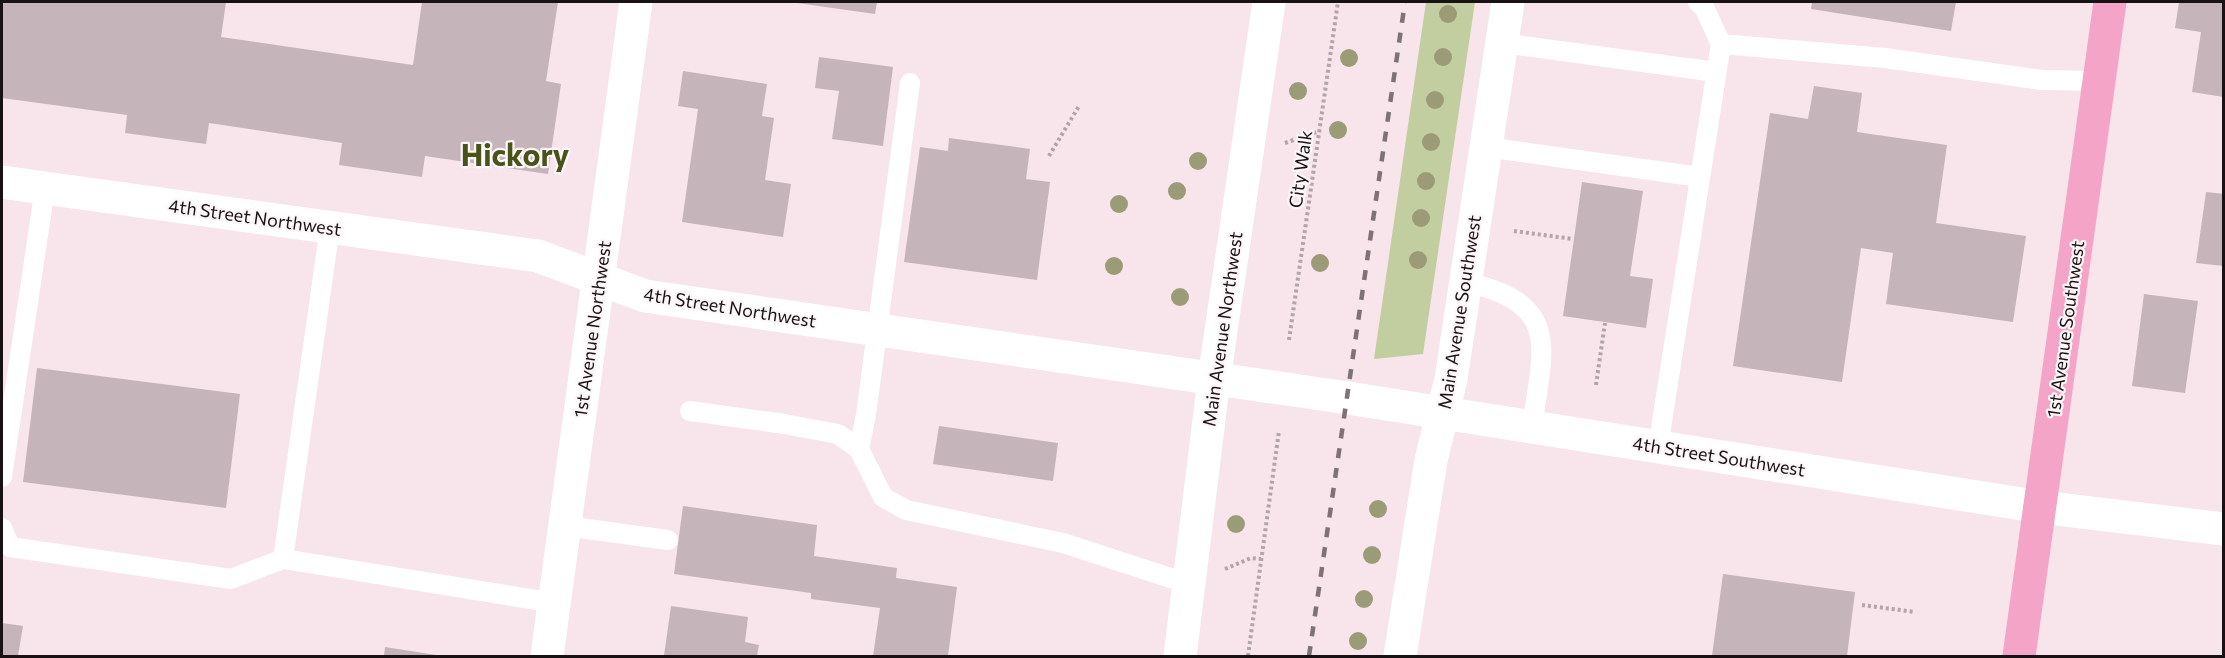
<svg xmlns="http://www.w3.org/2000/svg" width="2225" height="658" viewBox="0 0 2225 658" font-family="Commissioner,sans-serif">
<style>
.green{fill:#c3cea0}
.building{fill:#c5b4ba}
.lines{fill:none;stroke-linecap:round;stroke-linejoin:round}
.path{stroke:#b2a4a9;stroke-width:4;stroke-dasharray:3 3;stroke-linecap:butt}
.lane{stroke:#fff;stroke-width:20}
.street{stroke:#fff;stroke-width:33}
.secondary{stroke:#fff;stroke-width:33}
.primary{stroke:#f4a4c6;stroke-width:33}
.rail{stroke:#7d7276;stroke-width:4.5;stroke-dasharray:10 10;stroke-linecap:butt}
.tree{fill:#9c9b77}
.labels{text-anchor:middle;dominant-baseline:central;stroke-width:4.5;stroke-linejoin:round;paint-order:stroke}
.street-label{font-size:18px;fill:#181214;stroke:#fdf6f8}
.town-label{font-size:30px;font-weight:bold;fill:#485219;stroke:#fdf6f8}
</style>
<rect width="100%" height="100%" fill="#f7e5eb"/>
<path class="green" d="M1426 2H1475L1423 354 1374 359Z"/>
<g class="building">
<path d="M2 2H226L221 37 413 65 422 2H558L546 81 561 84 548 174 425 156 422 177 339 165 342 143 209 123 206 144 125 133 127 115 2 98Z"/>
<path d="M790 2H877L875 14Z"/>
<path d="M1812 2H1956L1951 31 1811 9Z"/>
<path d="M2179 2H2224V97L2192 92 2201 32 2175 28Z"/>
<path d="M819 57 893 67 883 146 832 139 839 91 815 88Z"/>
<path d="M683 71 767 84 762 116 774 118 765 180 791 184 783 237 682 222 698 109 678 106Z"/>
<path d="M1814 86 1862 93 1857 132 1947 145 1936 223 2026 236 2013 322 1886 304 1893 253 1861 248 1842 382 1733 366 1770 113 1808 119Z"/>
<path d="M949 138 1030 149 1026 179 1050 182 1037 280 904 262 920 147 948 151Z"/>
<path d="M1582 182 1643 191 1630 276 1653 279 1646 328 1563 316Z"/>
<path d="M2206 192 2224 194V266L2196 263Z"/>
<path d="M2144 294 2198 301 2185 393 2132 386Z"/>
<path d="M37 368 240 394 226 508 23 482Z"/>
<path d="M939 426 1058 443 1053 481 933 464Z"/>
<path d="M683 506 817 525 814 556 897 568 896 578 957 587 948 656H873L880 608 811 599V593L674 574Z"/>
<path d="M1723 574 1855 592 1847 656H1712Z"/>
<path d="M671 606 748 617 745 642 759 645 757 656H664Z"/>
<path d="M2 623 23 626 18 656H2Z"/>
<path d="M385 647 436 655V656H384Z"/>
</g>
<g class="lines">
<g class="path">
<path d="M1285 143 1319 131"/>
<path d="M1049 156 1079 106"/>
<path d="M1514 231 1573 239"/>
<path d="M1289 340 1338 2"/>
<path d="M1596 385 1605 323"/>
<path d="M1225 569 1251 558 1261 559"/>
<path d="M1862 605 1915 612"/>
<path d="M1248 656 1279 431"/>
</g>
<g class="lane">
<path d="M1698 2 1704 7 1721 44"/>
<path d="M1502 43 1716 72"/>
<path d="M1486 147 1700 177"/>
<path d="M1466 282C1562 304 1543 347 1532 427"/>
<path d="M690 411 784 424 838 434 859 449 883 497 906 510 1063 543 1189 584"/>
<path d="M1658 447 1721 44 1885 58 2042 80 2098 81"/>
<path d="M859 449 866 415 910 83"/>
<path d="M2 477 45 188"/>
<path d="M565 526 668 540"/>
<path d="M2 528 10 547 231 579 283 559 555 603"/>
<path d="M283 559 330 227"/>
</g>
<g class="street">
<path d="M1180 656 1214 379 1269 2"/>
<path d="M1400 656 1431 460 1451 379 1508 2"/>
</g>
<g class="secondary">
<path d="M2 182 538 256 645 296 1348 398 2041 507 2224 529"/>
<path d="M547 656 636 2"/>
</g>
<path class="primary" d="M2019 656 2110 2"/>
<path class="rail" d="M1309 656 1405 2"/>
</g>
<g class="tree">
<circle cx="1448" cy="14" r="9"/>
<circle cx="1443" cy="57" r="9"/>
<circle cx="1349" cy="58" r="9"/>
<circle cx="1298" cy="91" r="9"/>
<circle cx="1435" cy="100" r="9"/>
<circle cx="1338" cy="130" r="9"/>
<circle cx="1431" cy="142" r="9"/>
<circle cx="1198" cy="161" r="9"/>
<circle cx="1426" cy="181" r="9"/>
<circle cx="1177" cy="191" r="9"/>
<circle cx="1119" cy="204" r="9"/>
<circle cx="1421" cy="218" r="9"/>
<circle cx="1418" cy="260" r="9"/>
<circle cx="1320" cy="263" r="9"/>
<circle cx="1114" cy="266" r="9"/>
<circle cx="1180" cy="297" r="9"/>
<circle cx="1378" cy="509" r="9"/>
<circle cx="1236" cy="524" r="9"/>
<circle cx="1372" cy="555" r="9"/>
<circle cx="1364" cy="599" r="9"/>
<circle cx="1358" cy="641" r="9"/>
</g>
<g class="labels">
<g class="street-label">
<text transform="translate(1300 169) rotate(-82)">City Walk</text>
<text transform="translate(255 217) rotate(8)">4th Street Northwest</text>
<text transform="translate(730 307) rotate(9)">4th Street Northwest</text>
<text transform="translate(1459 312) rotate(-81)">Main Avenue Southwest</text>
<text transform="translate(592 329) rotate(-82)">1st Avenue Northwest</text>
<text transform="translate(1222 329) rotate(-82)">Main Avenue Northwest</text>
<text transform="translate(2065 329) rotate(-82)">1st Avenue Southwest</text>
<text transform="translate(1719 456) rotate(9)">4th Street Southwest</text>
</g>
<g class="town-label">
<text x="515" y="153">Hickory</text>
</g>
</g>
<rect width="2225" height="658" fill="none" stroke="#181214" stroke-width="6"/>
</svg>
